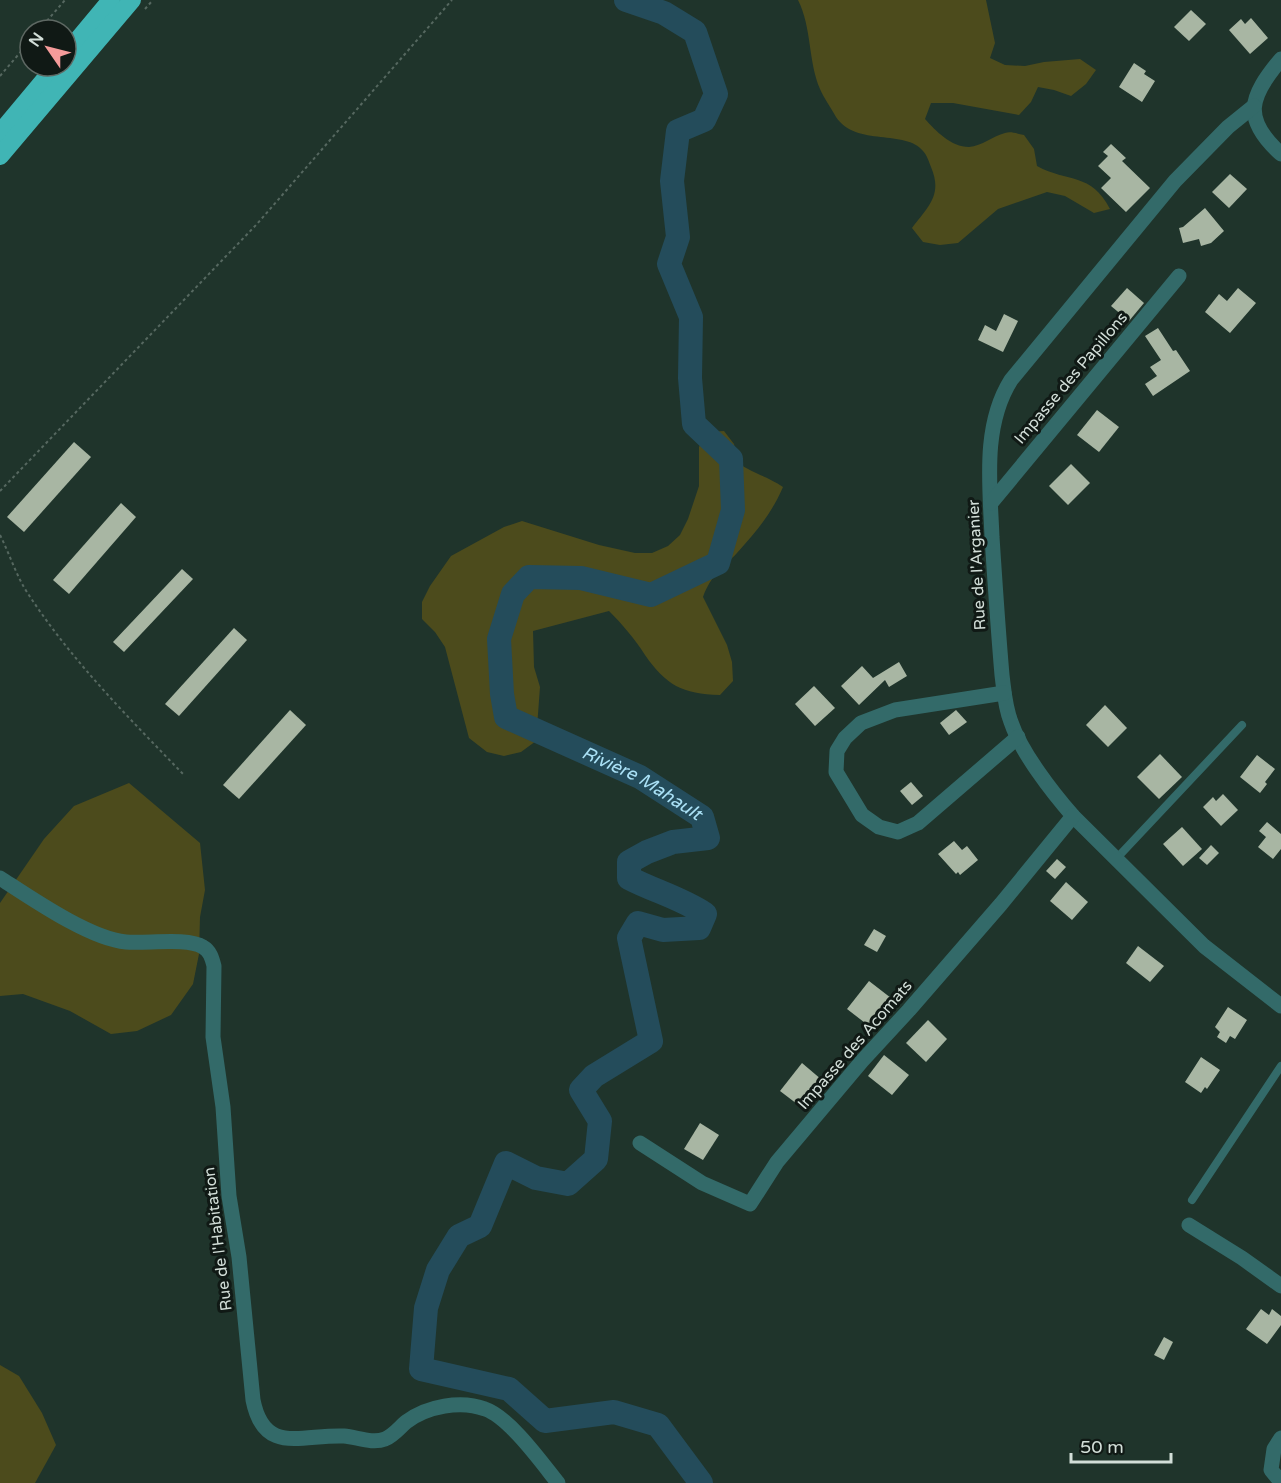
<svg xmlns="http://www.w3.org/2000/svg" width="1281" height="1483" viewBox="0 0 1281 1483" font-family="'Varela Round',sans-serif">
<style>
.green{fill:#4c4b1c}
.lines{fill:none;stroke-linecap:round;stroke-linejoin:round}
.river{stroke:#244c5b;stroke-width:24}
.building{fill:#a8b6a3}
.path{stroke:#566860;stroke-width:2;stroke-dasharray:3 3;stroke-linecap:butt}
.lane{stroke:#336a69;stroke-width:8}
.street{stroke:#336a69;stroke-width:15}
.highway{stroke:#40b5b5;stroke-width:18}
.labels{text-anchor:middle;dominant-baseline:central;stroke-width:6;stroke-linejoin:round;paint-order:stroke}
.street-label{font-size:16px;fill:#d2ded8;stroke:#101915}
.water-label{font-size:18px;font-style:italic;fill:#aae1f6;stroke:#101915}
</style>
<rect width="100%" height="100%" fill="#1f342b"/>
<g class="green">
<path d="M798 0H986L995 43 990 58 1005 65 1025 66 1044 62 1080 59 1096 70 1086 84 1071 96 1054 90 1038 87 1031 102 1019 115 953 103H931L925 119C936 131 951 147 969 147 982 146 993 136 1005 133 1011 131 1018 134 1024 135L1034 149 1037 166C1068 183 1091 172 1110 209L1094 213 1065 196 1047 192 998 209 958 243 940 245 923 242 912 228C928 207 943 195 931 167 929 162 927 155 923 151 906 129 856 147 836 117 831 108 824 98 820 89 808 61 812 28 798 0Z"/>
<path d="M724 431 734 444 738 463C754 474 767 476 783 487 772 513 756 532 737 553 722 569 711 575 703 597L727 645 732 662 733 681 720 695C682 694 666 685 645 655 635 639 622 624 609 611L533 631 534 667 540 687 536 741 521 752 504 756 487 752 469 738 445 647 435 632 422 619V602L430 586 451 556 504 527 522 521 599 545 635 553H652L668 546 680 535 688 519 699 486V447L706 432Z"/>
<path d="M129 783 200 843 205 890 200 917 199 954 193 984 171 1015 137 1031 111 1034 70 1011 23 994 0 996V903L44 839 74 806Z"/>
<path d="M0 1365 19 1376 42 1413 56 1445 35 1483H0Z"/>
</g>
<g class="lines">
<path class="river" id="s1" d="M626 0 664 13 695 32 716 94 704 120 678 131 672 181 678 237 669 264 691 317 690 378 694 424 731 459 733 510 718 563 651 595 581 578 529 577 513 594 499 639 502 694 506 717 640 777 702 817 708 838 673 842 647 852 629 862V878C654 891 681 898 705 914L699 928 663 930 638 923 629 938 651 1041 594 1076 581 1090 600 1121 596 1159 568 1184 536 1178 506 1163 480 1226 459 1236 438 1270 426 1308 421 1369 509 1389 545 1421 614 1412 658 1425 701 1483"/>
</g>
<g class="building">
<path d="M1191 10 1206 24 1189 41 1174 27Z"/>
<path d="M1251 18 1268 38 1250 54 1229 30 1241 19 1245 24Z"/>
<path d="M1134 63 1146 71 1144 74 1155 81 1142 102 1119 87Z"/>
<path d="M1111 144 1126 158 1122 161 1150 188 1126 212 1101 188 1111 178 1098 166 1108 156 1103 152Z"/>
<path d="M1230 174 1247 189 1229 208 1212 192Z"/>
<path d="M1205 208 1224 231 1211 243 1201 246 1199 239 1183 243 1179 228 1183 227Z"/>
<path d="M1127 288 1144 303 1129 321 1111 306Z"/>
<path d="M1238 288 1256 303 1230 333 1205 312 1219 294 1227 301Z"/>
<path d="M1004 314 1018 321 1003 352 978 340 985 325 996 331Z"/>
<path d="M1158 328 1173 351 1176 350 1190 371 1153 396 1145 384 1157 376 1150 367 1161 360 1145 336Z"/>
<path d="M1097 410 1119 427 1099 452 1077 435Z"/>
<path d="M74 442 91 457 24 532 7 517Z"/>
<path d="M1071 464 1090 483 1068 505 1049 486Z"/>
<path d="M121 503 136 517 69 594 53 580Z"/>
<path d="M182 569 193 579 124 652 113 642Z"/>
<path d="M234 628 247 640 179 716 165 704Z"/>
<path d="M899 662 907 676 889 687 885 680 859 705 841 686 862 666 873 678Z"/>
<path d="M814 686 835 708 815 726 795 704Z"/>
<path d="M1105 705 1127 728 1108 747 1086 725Z"/>
<path d="M290 710 306 725 239 799 223 785Z"/>
<path d="M956 710 967 722 949 735 940 723Z"/>
<path d="M1160 754 1182 777 1159 799 1137 777Z"/>
<path d="M1257 755 1275 769 1265 782 1267 784 1260 793 1240 777Z"/>
<path d="M911 782 923 796 912 805 900 791Z"/>
<path d="M1223 794 1238 810 1221 826 1203 807 1213 797 1216 801Z"/>
<path d="M1267 822 1281 834V849L1273 859 1258 847 1266 837 1259 831Z"/>
<path d="M1182 827 1202 849 1183 866 1163 844Z"/>
<path d="M954 841 962 850 967 846 978 860 960 875 958 872 956 874 938 854Z"/>
<path d="M1211 845 1219 853 1207 865 1199 858Z"/>
<path d="M1057 859 1066 867 1055 879 1046 871Z"/>
<path d="M1066 882 1088 902 1072 920 1050 901Z"/>
<path d="M874 929 886 936 877 952 864 945Z"/>
<path d="M1138 946 1164 966 1150 982 1126 963Z"/>
<path d="M869 981 891 998 869 1026 847 1009Z"/>
<path d="M1228 1007 1247 1020 1235 1039 1230 1036 1226 1043 1217 1037 1220 1032 1215 1027Z"/>
<path d="M928 1020 947 1039 926 1062 906 1043Z"/>
<path d="M884 1055 909 1075 892 1095 868 1076Z"/>
<path d="M1201 1057 1220 1070 1207 1089 1205 1087 1201 1093 1185 1082Z"/>
<path d="M802 1063 822 1080 801 1107 780 1091Z"/>
<path d="M700 1123 719 1135 703 1160 684 1149Z"/>
<path d="M1261 1309 1269 1315 1272 1309 1281 1316V1325L1267 1344 1246 1329Z"/>
<path d="M1164 1337 1173 1342 1164 1360 1154 1355Z"/>
</g>
<g class="lines">
<g class="path">
<path d="M145 9 153 0"/>
<path d="M39 30 65 0"/>
<path d="M0 76 30 41"/>
<path d="M0 491 257 224 452 0"/>
<path d="M0 535C9 553 15 572 25 589 69 658 127 716 183 774"/>
</g>
<g class="lane">
<path d="M1116 859 1242 725"/>
<path d="M1192 1200 1281 1066"/>
</g>
<g class="street">
<path d="M1281 59C1249 97 1242 119 1281 154"/>
<path d="M1254 106 1228 127 1175 181 1011 380C982 426 990 486 992 537 995 583 998 629 1002 675 1004 691 1005 707 1011 722 1021 752 1052 792 1073 816L1204 946 1281 1006"/>
<path d="M991 503 1179 276"/>
<path d="M1004 693 895 710 861 723 845 738 837 751 836 772 862 815 879 827 898 832 918 823 1018 737"/>
<path d="M0 878C31 898 90 939 126 942 145 944 188 937 203 947 210 951 212 958 214 966L213 1037 223 1107 229 1196 239 1257 253 1400C264 1456 303 1434 344 1436 357 1437 372 1444 385 1439 394 1435 399 1428 406 1422 427 1406 461 1400 485 1409 509 1417 542 1463 558 1483"/>
<path d="M640 1143 702 1183 750 1204 777 1162 862 1061 909 1010 1001 904 1073 816"/>
<path d="M1189 1225 1242 1258 1281 1286"/>
<path d="M1281 1438 1274 1449 1271 1470 1281 1482"/>
</g>
<g class="highway">
<path d="M66 54 111 0"/>
<path d="M0 133 56 66"/>
<path d="M0 156 132 0"/>
</g>
</g>
<g class="labels">
<g class="street-label">
<text transform="translate(1071 378) rotate(-50)">Impasse des Papillons</text>
<text transform="translate(977 565) rotate(-93)">Rue de l'Arganier</text>
<text transform="translate(855 1045) rotate(-49)">Impasse des Acomats</text>
<text transform="translate(218 1239) rotate(-97)">Rue de l'Habitation</text>
</g>
<g class="water-label">
<text stroke="none"><textPath href="#s1" startOffset="1154">Rivière Mahault</textPath></text>
</g>
</g>
<g transform="translate(48 48) rotate(305)"><circle r="28" fill="#101915" stroke="#5e6863" stroke-width="1.5"/>
<path d="M0-4.5L10 22L0 15L-10 22Z" fill="#f59b9a"/>
<text y="-9" font-size="16" font-weight="bold" text-anchor="middle" fill="#d2ded8">N</text>
</g>
<path d="M1071 1453v9h100v-9" fill="none" stroke="#d2ded8" stroke-width="3"/>
<text x="1080" y="1453" font-size="18" fill="#d2ded8" stroke="#101915" stroke-width="4.5" paint-order="stroke">50 m</text>
</svg>
